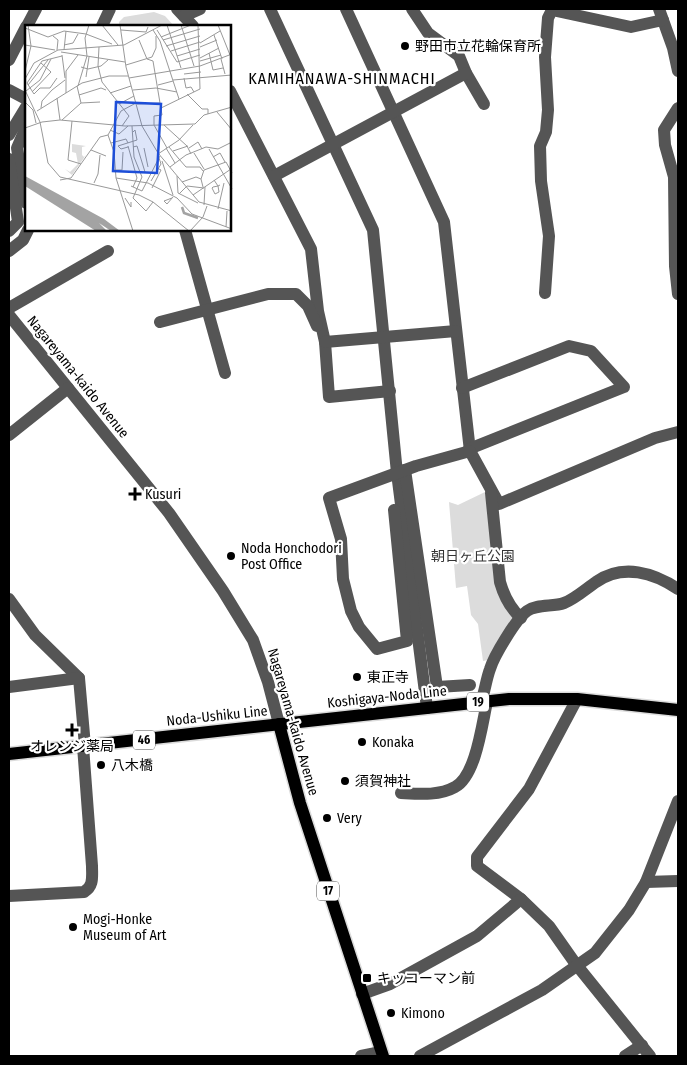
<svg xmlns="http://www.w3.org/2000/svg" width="687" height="1065" viewBox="0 0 687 1065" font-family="'Fira Sans Condensed','Noto Sans JP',sans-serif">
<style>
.green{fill:#dcdcdc}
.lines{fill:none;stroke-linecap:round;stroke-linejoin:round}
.major-casing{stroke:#dbdbdb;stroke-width:15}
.minor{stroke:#555;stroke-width:12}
.major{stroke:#000;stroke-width:12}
.poi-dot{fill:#000;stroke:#fff;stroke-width:2}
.labels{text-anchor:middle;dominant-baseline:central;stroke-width:4.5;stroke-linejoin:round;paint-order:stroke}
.shield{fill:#fff;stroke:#4c4c4c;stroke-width:1}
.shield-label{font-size:12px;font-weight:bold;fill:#000}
.poi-label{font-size:14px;fill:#000;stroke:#fff;text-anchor:start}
.street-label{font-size:14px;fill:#000;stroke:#fff}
.park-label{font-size:14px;fill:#333;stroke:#fff}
.quarter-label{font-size:16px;letter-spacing:1px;fill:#000;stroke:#fff}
.inset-river{fill:none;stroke:#a3a3a3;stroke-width:2.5}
.inset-road{fill:none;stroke:#999;stroke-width:1}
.view{fill:#1d4ed8;fill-opacity:0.15;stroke:#1d4ed8;stroke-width:2.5}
.inset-edge{fill:none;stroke:#000;stroke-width:2.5}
</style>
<rect width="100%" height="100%" fill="#fff"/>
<g class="green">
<path d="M154 12 165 16 174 26H119V22L124 17Z"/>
<path d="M485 492 514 621 488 660 483 661 478 624 471 615 467 586 456 588 449 502 458 505Z"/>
</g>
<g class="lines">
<defs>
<g id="major">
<path d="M279 724 300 803 383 1056"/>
<path d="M9 754 509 699H577L678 710"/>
</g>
</defs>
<use href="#major" class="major-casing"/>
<g class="minor">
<path d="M177 9 193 26"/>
<path d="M270 9 373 230 397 473 427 708"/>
<path d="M346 9 444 222 470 451 499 504 655 438 678 432"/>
<path d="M412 9 428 33 459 56 466 73 484 104"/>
<path d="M659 9 673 48 678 71"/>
<path d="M184 16 200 9"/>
<path d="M27 26 36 9"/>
<path d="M102 26 110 9"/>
<path d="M9 60 26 27"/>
<path d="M9 90 26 99"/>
<path d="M230 91 311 249 318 311 325 342 329 397 390 391"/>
<path d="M678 108 664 130 665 145 674 177 675 266 678 294"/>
<path d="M26 127 17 148 26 203"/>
<path d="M9 135 26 107"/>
<path d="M9 159 18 222 9 231"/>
<path d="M274 176 466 73"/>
<path d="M185 230 225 373"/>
<path d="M9 251 23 240 28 230"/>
<path d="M545 293 549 236 541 181 540 146 546 132 548 110 545 57 548 18 552 10 631 27 663 20"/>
<path d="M9 308 108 251"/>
<path d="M9 315 169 513 223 591 253 640 268 682 279 724"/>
<path d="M160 322 268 294H296L308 306 317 326"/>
<path d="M325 342 456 331"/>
<path d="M462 388 569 346 591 351 624 387 469 449"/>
<path d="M9 435 68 388"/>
<path d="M405 470 437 687 470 685"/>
<path d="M491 493 500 582C504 596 510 608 521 618"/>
<path d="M394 510 407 641 377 649 359 627 351 611 343 579 341 539 329 498 416 466 470 451"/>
<path d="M9 599 35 635 79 678 85 746"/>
<path d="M9 687 79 678"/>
<path d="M577 699 529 789 477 857V866L521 899 549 926 575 963 650 1056"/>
<path d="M481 702C485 691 486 680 490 669 494 656 516 619 527 611 537 604 553 607 564 603 575 599 587 588 596 582 623 563 654 573 678 589"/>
<path d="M401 793C419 794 439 796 455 787 476 776 482 724 487 702"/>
<path d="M646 882 678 881"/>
<path d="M9 896 84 892C94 886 92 877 92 866L83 746"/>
<path d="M362 994 390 984 477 936 521 899"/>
<path d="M361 1056 381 1052"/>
<path d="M420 1056 542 990 595 953 629 910 646 882 678 801"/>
<path d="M625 1056 642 1045"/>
</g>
<use href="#major" class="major"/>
</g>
<g class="poi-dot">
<circle cx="405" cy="46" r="5"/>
<path d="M132.5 486.5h5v5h5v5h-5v5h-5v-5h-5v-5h5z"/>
<circle cx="231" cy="556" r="5"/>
<circle cx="357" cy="677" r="5"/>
<path d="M69.5 722.5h5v5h5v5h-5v5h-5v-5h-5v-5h5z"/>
<circle cx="362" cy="742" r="5"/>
<circle cx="101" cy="765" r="5"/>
<circle cx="345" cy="781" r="5"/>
<circle cx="327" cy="818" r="5"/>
<circle cx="73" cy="927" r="5"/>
<rect x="362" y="973" width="10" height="10" rx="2.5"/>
<circle cx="391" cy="1013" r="5"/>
</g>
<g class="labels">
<g class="shield">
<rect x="467" y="692.5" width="22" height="19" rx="4"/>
<rect x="133" y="730.5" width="22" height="19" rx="4"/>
<rect x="317" y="881.5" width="22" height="19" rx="4"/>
</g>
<g class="shield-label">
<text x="478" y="702">19</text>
<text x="144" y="740">46</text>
<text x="328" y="891">17</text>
</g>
<g class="poi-label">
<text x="415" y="46">野田市立花輪保育所</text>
<text x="145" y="494">Kusuri</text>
<text x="241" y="548">Noda Honchodori<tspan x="241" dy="16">Post Office</tspan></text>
<text x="367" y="677">東正寺</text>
<text x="372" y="742">Konaka</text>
<text x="72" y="746" text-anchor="middle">オレンジ薬局</text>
<text x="111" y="765">八木橋</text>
<text x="355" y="781">須賀神社</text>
<text x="337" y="818">Very</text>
<text x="83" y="919">Mogi-Honke<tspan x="83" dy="16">Museum of Art</tspan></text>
<text x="377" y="978">キッコーマン前</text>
<text x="401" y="1013">Kimono</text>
</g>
<g class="street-label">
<text transform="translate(78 377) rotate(51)">Nagareyama-kaido Avenue</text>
<text transform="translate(387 697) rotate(-6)">Koshigaya-Noda Line</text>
<text transform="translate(217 716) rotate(-6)">Noda-Ushiku Line</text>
<text transform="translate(293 722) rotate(74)">Nagareyama-kaido Avenue</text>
</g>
<g class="park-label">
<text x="473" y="556">朝日ヶ丘公園</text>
</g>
<g class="quarter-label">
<text x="342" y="78">KAMIHANAWA-SHINMACHI</text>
</g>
</g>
<g transform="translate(25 25)">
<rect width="206" height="206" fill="#fff"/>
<path d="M47 119 61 121 57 122V130L59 132 61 130 47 150 40 144 45 147 53 139 51 128 47 127Z" fill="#dcdcdc"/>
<path d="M0 151 79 194 95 206H86L74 198 82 206H71L0 161Z" fill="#a3a3a3"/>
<path class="inset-river" d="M157 182 159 188 173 193"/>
<path class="inset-road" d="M77 0 93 20M95 0 101 42 117 101M142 0 156 43M156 0 169 41M193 0 205 30M0 3 23 12 39 6 61 9 87 19M96 5 121 7 123 2M128 5 135 16 154 74M132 5 152 37 175 30M189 10 197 34M28 11 33 15 32 25M136 12 166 0M114 15 122 34M138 15 175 4M175 18 195 6M0 20 30 25M39 20 48 18 53 9M141 21 175 11M74 22 73 41 77 57 104 91 97 101M175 22 192 15M39 25 41 6M146 26 175 17M36 27 100 37M184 28 188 45 198 43M37 30 40 53M152 31 175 24M175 33 194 23M122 34 128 36 137 90 129 91V100M196 34 200 49M175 36 196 30M101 40 127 32 131 23V11M56 42 63 44 76 41 83 35M0 46 6 21 3 0M159 49 176 47M61 52 64 32M32 53 25 63H15L9 69 2 58 17 36 37 31M104 53 175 41 207 29M159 53 161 63 166 62 169 67M0 54 9 38 33 25 99 20 137 0M148 55 207 50M3 60 23 35M133 60 148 56M52 61 56 78M53 61 62 31 60 13 64 0M0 65 15 97M108 65 131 63 152 67M1 66 15 55 26 34M7 67 26 47 16 38M41 68V46L53 30M85 68 106 61M162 69 177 84H183V89M54 70 76 63 81 65M32 73 35 95M0 77 8 85 11 98M94 79 109 71M112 79 135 78M16 83 17 76 27 65 40 55M136 83 175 64 173 0M12 86 57 58 84 51H103M192 87 207 105M37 95 56 78 75 77M47 96 43 135 56 139M15 97 23 138 35 152 114 170 128 177 164 206M129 100 142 123M139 100 162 121 166 129M107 101 109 132 117 152 108 173 121 186 128 177M117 101 133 128 174 177 207 186M0 103 17 97 35 95 100 101 170 99 179 90 207 82M85 105 94 109 103 101M86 118 101 114 103 118M103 121 112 153 108 162M103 122 96 124 93 121 112 115 110 105 108 107M108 122 112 121 120 147M144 122 154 134M119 123 123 142M141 123 150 138M164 123 173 117 177 124M184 124 207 164M66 125 81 131M148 126 163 121M169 128 179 144M133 129 154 115 168 100M188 132 195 128 200 137M154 134 161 142H175L178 146M137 136 148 170M145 142 161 130 181 122 193 124 207 117M89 145H97L98 127M152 151 153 168 173 178M91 153 123 158 152 173 167 189 207 204M35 155 46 153 75 112 83 110M189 155 193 161 194 167 190 169 187 163 188 162 193 161 195 160M126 156 136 139 134 133 132 134M157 157 171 152 176 154M69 158 73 149 75 130M106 161 117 166 135 131M178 162 176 154 179 145 201 137 207 148M127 163 136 145 132 143M154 169 162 161 179 163M168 170 206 144M100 173 106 182V177M147 173 139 176 142 179 148 172M179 180 180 162M193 184 199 158M201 202 202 186M108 206 91 153 89 127 83 110 96 86 111 78M165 206 178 192 182 181"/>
<path class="view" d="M91 77 136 79 132 148 88 146Z"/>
<rect width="206" height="206" class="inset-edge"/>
</g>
<rect width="687" height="1065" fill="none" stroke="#000000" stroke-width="20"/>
</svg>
